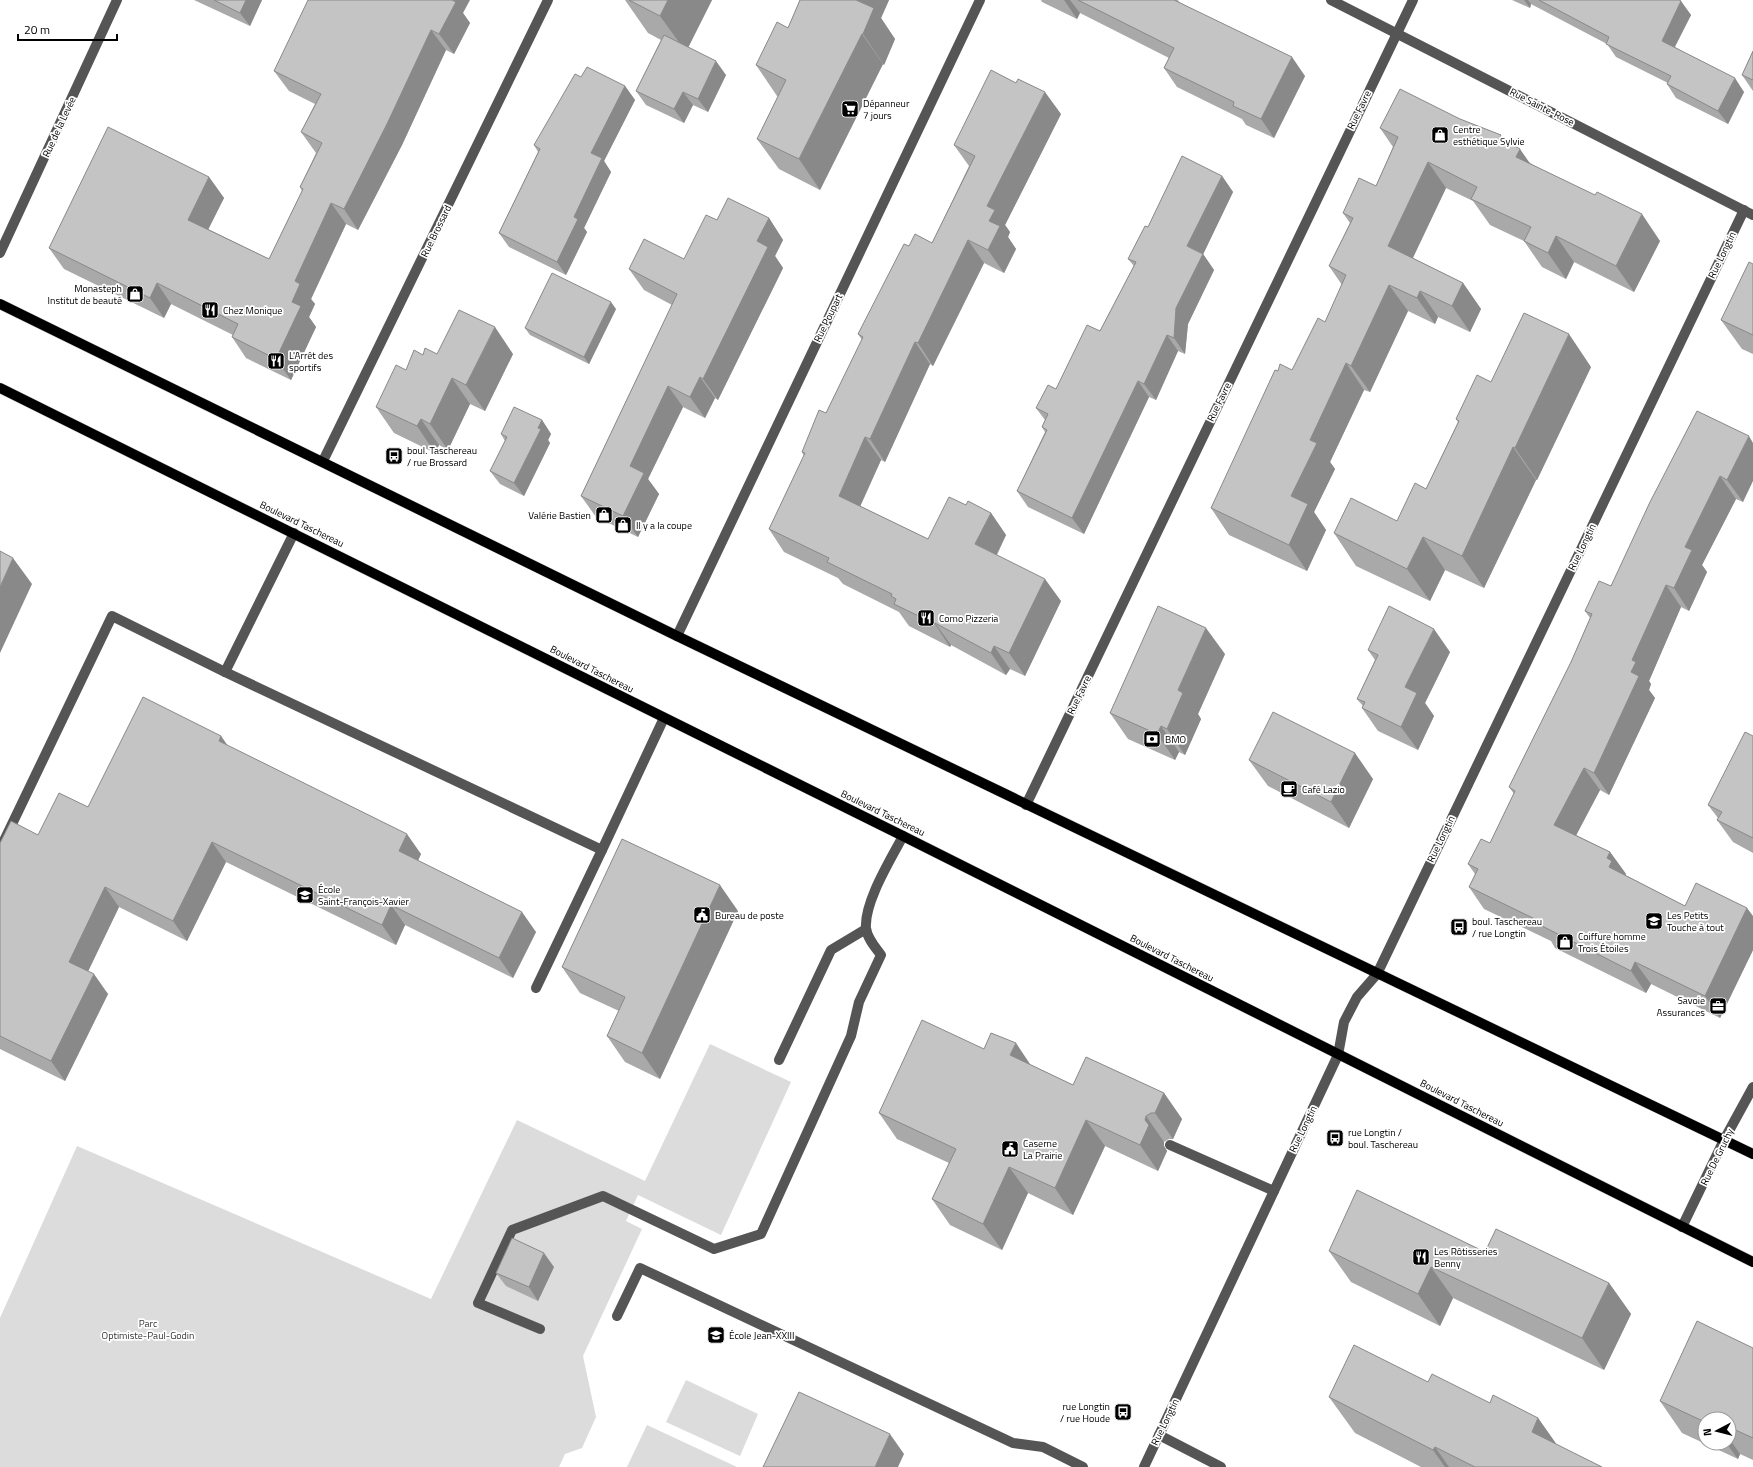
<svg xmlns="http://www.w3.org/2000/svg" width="1753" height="1467" viewBox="0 0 1753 1467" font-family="'Titillium Web',sans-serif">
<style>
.green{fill:#dcdcdc}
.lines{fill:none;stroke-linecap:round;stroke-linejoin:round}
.major-casing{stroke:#dbdbdb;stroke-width:11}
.minor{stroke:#555;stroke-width:10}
.major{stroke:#000;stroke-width:10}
.wall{fill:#a9a9a9;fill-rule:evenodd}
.shaded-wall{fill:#898989}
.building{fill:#c4c4c4;stroke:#898989}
.labels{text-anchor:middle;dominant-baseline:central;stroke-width:3.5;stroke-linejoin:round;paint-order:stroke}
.poi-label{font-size:10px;fill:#000;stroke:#fff;text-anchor:start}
.street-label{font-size:10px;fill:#000;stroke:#fff}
.park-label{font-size:10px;fill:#333;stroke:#fff}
</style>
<rect width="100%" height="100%" fill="#fff"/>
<g class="green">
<path d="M710 1044 791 1082 721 1235 638 1195 626 1221 642 1229 583 1356 596 1417 582 1448 565 1454 559 1467H0V1318L77 1146 431 1299 517 1120 645 1181Z"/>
<path d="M686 1380 758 1414 740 1456 666 1422Z"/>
<path d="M647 1425 737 1467H627Z"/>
</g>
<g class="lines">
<defs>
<g id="major">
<path d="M0 304 677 636 1753 1154"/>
<path d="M0 388 903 836 1753 1262"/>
</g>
</defs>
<use href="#major" class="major-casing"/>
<g class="minor">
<path d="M1331 0 1753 215"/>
<path d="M0 253 117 0"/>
<path d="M323 461 548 0"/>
<path d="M294 533 225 672 602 850 664 718"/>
<path d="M677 636 980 0"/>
<path d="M1026 805 1413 0"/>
<path d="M0 849 112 616 225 672"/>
<path d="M536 988 602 850"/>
<path d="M779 1060 831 950 866 929"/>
<path d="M1170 1145 1274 1191"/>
<path d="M1682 1227 1724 1140 1753 1087"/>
<path d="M617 1316 640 1268 1013 1443 1043 1447 1083 1467"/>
<path d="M540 1329 478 1303 512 1230 603 1196 714 1249 761 1234 851 1036 859 1002 881 955C875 947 867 938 866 928 864 902 891 859 903 836"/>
<path d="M1159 1435 1221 1467"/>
<path d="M1144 1467 1338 1055 1344 1022 1357 997 1377 974 1744 210"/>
</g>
<use href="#major" class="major"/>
</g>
<g class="wall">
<path d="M194 0H262L250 26Z"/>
<path d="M625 0H712L688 47 726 75 708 112 693 105 684 123 646 105 636 91 661 40 648 33Z"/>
<path d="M800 0H889L881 18 895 39 884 65 883 64 820 190 779 169 757 139 778 96H777L756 65 788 28Z"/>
<path d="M1041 0H1178L1179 2 1305 76 1274 138 1246 125 1242 119 1177 87 1164 68 1169 58 1080 13 1077 19 1042 2Z"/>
<path d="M1512 0H1679L1691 15 1675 47 1744 92 1728 124 1676 98 1667 84 1668 83 1616 57 1607 44 1531 4 1530 8Z"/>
<path d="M463 13 470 23 454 54 446 50 402 145 358 230 346 224 311 299 315 304 309 317 316 327 291 380 246 358 232 337 233 335 171 304 164 318 64 269 49 248 209 177 224 198 208 229 269 259 302 191 300 187 316 153 301 132 315 104 289 91 274 71Z"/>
<path d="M1753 51V91L1742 75Z"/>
<path d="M581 77 625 86 635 100 604 161 611 172 584 228 587 232 566 275 509 247 499 233 538 152 534 145Z"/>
<path d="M1061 114 1005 225 1010 232 1008 237 1016 249 1004 273 984 263 933 366 930 364 885 462 881 460 860 506 928 539 966 505 991 513 1006 535 997 555 1061 601 1025 676 1010 669 1006 675 951 645 950 647 909 626 899 612 843 584 838 578 784 552 769 529 804 456 802 452 826 413 862 340 858 334 909 246 932 243 969 166 954 145Z"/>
<path d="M1460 119 1504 139 1530 163 1660 241 1634 292 1574 262 1566 279 1542 267 1524 241 1490 225 1473 201 1446 188 1413 258 1463 283 1481 309 1470 332 1438 317 1435 324 1408 311 1370 392 1364 390 1330 462 1335 469 1314 512 1326 530 1307 571 1229 535 1211 508 1278 371 1292 370 1325 322 1342 285 1329 266 1350 223 1343 213 1376 186 1393 147 1380 128Z"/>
<path d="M1222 176 1233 192 1203 254 1214 270 1188 324 1185 354 1178 351 1156 400 1149 397 1084 534 1028 507 1017 491 1045 432 1042 427 1045 420 1036 408 1056 389 1100 331 1134 266 1128 259 1148 227Z"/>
<path d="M769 218 783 240 775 256 783 268 718 400 715 398 705 418 683 407 648 479 659 494 638 537 596 517 581 496 672 305 644 290 629 269 684 259 717 220Z"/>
<path d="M1753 264V354L1742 349 1721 320Z"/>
<path d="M616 309 589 364 530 335 525 328Z"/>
<path d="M513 354 485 411 470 404 448 450 439 445 435 453 394 433 376 407 423 355Z"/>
<path d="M1591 367 1537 480H1536L1484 588 1445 570 1430 601 1356 566 1334 533 1397 521 1426 489 1458 422 1456 419 1491 382Z"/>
<path d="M542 420 551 434 548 440 550 443 524 496 500 484 490 471 505 441 501 434Z"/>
<path d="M1753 443 1743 502 1736 499 1702 565 1707 572 1689 611 1681 607 1649 681 1651 684 1649 690 1655 698 1609 795 1600 790 1576 835 1610 852 1626 874 1625 875 1685 906 1753 916V950L1720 1018 1651 984 1646 993 1555 948 1551 941 1484 909 1469 887 1475 874 1468 864 1490 843 1514 794 1509 787 1571 662 1590 618 1585 611Z"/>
<path d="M1368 650 1450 652 1425 703 1434 716 1418 750 1378 731 1362 708 1363 706 1357 699 1375 660Z"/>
<path d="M1225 654 1198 714 1201 719 1185 755 1179 752 1175 760 1128 739 1110 713Z"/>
<path d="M221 736 227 746 421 854 418 861 536 932 513 978 405 925 396 945 226 862 187 941 119 907 88 971 108 994 65 1081 0 1049V843L38 835 88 807Z"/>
<path d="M1753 736V853L1733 842 1717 820 1718 818 1708 805Z"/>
<path d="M1249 760 1373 779 1349 828 1268 786Z"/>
<path d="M738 911 660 1079 625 1062 607 1036 619 1011 580 993 562 967Z"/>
<path d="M984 1049 1031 1065 1073 1085 1164 1093 1182 1119 1173 1139H1169L1164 1142V1146L1167 1151 1158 1171 1105 1146 1073 1215 1028 1193 1002 1250 950 1225 932 1199 949 1163 897 1139 879 1113Z"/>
<path d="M1329 1251 1485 1252 1609 1283 1631 1314 1604 1370 1453 1298 1440 1326 1351 1282Z"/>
<path d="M554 1267 538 1301 506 1286 496 1273Z"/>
<path d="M1753 1348V1460L1740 1454 1738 1459 1682 1433 1660 1401ZM1705 1419H1729V1443H1705Z"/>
<path d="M1428 1382 1490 1403 1538 1418 1557 1445 1602 1467H1421L1355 1433 1329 1397Z"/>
</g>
<g class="shaded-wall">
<path d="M246 0H262L250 26 240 13Z"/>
<path d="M448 0H470L463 13 470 23 454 54 439 34Z"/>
<path d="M668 0H712L686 52 660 16Z"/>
<path d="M855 0H889L881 18 895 39 884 65 863 34Z"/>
<path d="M1064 0H1070L1080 13 1077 19Z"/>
<path d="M1524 0H1528L1531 4 1530 8Z"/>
<path d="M1681 1 1691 15 1671 54 1662 41Z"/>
<path d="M431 30 446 50 402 145 358 230 344 209Z"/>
<path d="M862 34 883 64 820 190 799 159Z"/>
<path d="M1292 57 1305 76 1274 138 1261 119Z"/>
<path d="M716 61 726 75 708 112 698 99Z"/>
<path d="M1735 78 1744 92 1728 124 1718 111Z"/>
<path d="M625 86 635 100 604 161 611 172 584 228 587 232 566 275 557 262 574 217 591 153Z"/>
<path d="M683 92 693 105 684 123 674 109Z"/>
<path d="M1045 92 1061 114 1005 225 1010 232 1008 237 1016 249 1004 273 988 250 989 221 987 206Z"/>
<path d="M1520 149 1538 175 1516 157Z"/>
<path d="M1428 162 1446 188 1406 272 1388 246Z"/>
<path d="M1222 176 1233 192 1199 263 1187 246Z"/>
<path d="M209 177 224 198 203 240 188 220Z"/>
<path d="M331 203 346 224 311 299 315 304 309 317 316 327 291 380 276 359 292 302 295 281Z"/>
<path d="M1642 214 1660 241 1634 292 1616 266Z"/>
<path d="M769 218 783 240 775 256 783 268 718 400 703 379 757 241Z"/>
<path d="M1556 236 1574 262 1566 279 1548 253Z"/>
<path d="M968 240 984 263 933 366 918 343Z"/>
<path d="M1203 254 1214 270 1188 324 1185 354 1174 338 1176 308Z"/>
<path d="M157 283 171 304 164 318 150 298Z"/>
<path d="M1463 283 1481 309 1470 332 1452 306Z"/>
<path d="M1389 285 1408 311 1370 392 1351 366Z"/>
<path d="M1420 291 1438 317 1435 324 1417 298Z"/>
<path d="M611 302 616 309 589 364 584 357Z"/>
<path d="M495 327 513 354 485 411 466 385Z"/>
<path d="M1569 334 1591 367 1537 480 1515 448Z"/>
<path d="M1167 335 1178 351 1156 400 1144 384Z"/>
<path d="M915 342 930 364 885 462 870 439Z"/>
<path d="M1346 363 1364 390 1330 462 1335 469 1314 512 1326 530 1307 571 1289 545 1291 496 1310 440Z"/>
<path d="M700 377 715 398 705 418 690 397Z"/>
<path d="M452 378 470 404 448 450 430 424Z"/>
<path d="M1138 381 1149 397 1084 534 1072 518Z"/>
<path d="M668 386 683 407 648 479 659 494 638 537 623 516 630 466Z"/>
<path d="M421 419 439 445 435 453 417 426Z"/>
<path d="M542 420 551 434 548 440 550 443 524 496 514 483 538 428Z"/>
<path d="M1749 436 1753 443V481L1743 502 1727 480Z"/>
<path d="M865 437 881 460 855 518 839 496Z"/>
<path d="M1513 447 1536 480 1484 588 1462 556Z"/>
<path d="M1720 476 1736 499 1702 565 1707 572 1689 611 1674 588 1685 547Z"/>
<path d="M991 513 1006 535 991 566 975 544Z"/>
<path d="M1423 537 1445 570 1430 601 1407 569Z"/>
<path d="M13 558 32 584 0 653V587Z"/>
<path d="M1045 579 1061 601 1025 676 1009 653Z"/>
<path d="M1666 585 1681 607 1649 681 1651 684 1649 690 1655 698 1609 795 1594 773 1631 672 1632 660Z"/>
<path d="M935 623 951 645 950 647 935 624Z"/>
<path d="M1206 628 1225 654 1198 714 1201 719 1185 755 1167 729 1178 690Z"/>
<path d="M1434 629 1450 652 1425 703 1434 716 1418 750 1401 727 1405 687Z"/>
<path d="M994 646 1010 669 1006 675 991 653Z"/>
<path d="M1161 726 1179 752 1175 760 1157 734Z"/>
<path d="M221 736 235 756 219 741Z"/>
<path d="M1355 753 1373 779 1349 828 1331 802Z"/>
<path d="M1584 768 1600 790 1570 847 1554 825Z"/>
<path d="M407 834 421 854 413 871 399 851Z"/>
<path d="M212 842 226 862 187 941 173 921Z"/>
<path d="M1610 852 1626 874 1624 877 1609 867 1607 858Z"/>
<path d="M720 885 738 911 660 1079 642 1053Z"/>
<path d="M105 887 119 907 83 982 69 962Z"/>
<path d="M391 905 405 925 396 945 382 925Z"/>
<path d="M1747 908 1753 916V950L1720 1018 1705 996Z"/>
<path d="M522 912 536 932 513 978 499 958Z"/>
<path d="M1635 962 1651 984 1646 993 1631 971Z"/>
<path d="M94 974 108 994 65 1081 51 1061Z"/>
<path d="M1016 1043 1034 1070 1010 1055Z"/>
<path d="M1164 1093 1182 1119 1173 1139 1155 1113Z"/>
<path d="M1146 1116 1164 1142V1146L1167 1151 1158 1171 1140 1145Z"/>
<path d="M1086 1120 1105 1146 1073 1215 1055 1188Z"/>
<path d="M1009 1167 1028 1193 1002 1250 983 1224Z"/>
<path d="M544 1253 554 1267 538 1301 529 1287Z"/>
<path d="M1431 1267 1453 1298 1440 1326 1418 1294Z"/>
<path d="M1609 1283 1631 1314 1604 1370 1582 1338Z"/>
<path d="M1538 1418 1564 1455 1532 1432Z"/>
<path d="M890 1434 904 1454 898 1467H875Z"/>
<path d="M1729 1438 1740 1454 1738 1459 1726 1443H1729Z"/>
<path d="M1435 1447 1449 1467H1445L1433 1450Z"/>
</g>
<g class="building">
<path d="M214 0H246L240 13Z"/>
<path d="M308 0H452L456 2 439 34 431 30 387 124 344 209 331 203 295 281 300 284 292 302 301 306 276 359 232 337 238 324 157 283 150 298 49 248 108 127 209 177 188 220 269 259 303 189 300 187 322 143 301 132 321 94 274 71Z"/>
<path d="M629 0H668L660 16Z"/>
<path d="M800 0H856L874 8 863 34H862L799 159 757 139 786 80 756 65 777 22 788 28Z"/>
<path d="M1078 0H1174L1292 57 1261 119 1233 106 1234 102 1164 68 1174 48Z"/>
<path d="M1539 0H1679L1681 1 1662 41 1735 78 1718 111 1667 84 1671 76 1606 44 1609 37Z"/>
<path d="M664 35 716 61 698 99 683 92 674 109 636 91Z"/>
<path d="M1753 51V80L1742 75Z"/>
<path d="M587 67 625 86 591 153 602 158 574 217 578 219 557 262 499 233 540 149 534 145 575 74 581 77Z"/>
<path d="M991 70 1016 83 1018 79 1045 92 987 206 995 210 989 221 1000 226 988 250 968 240 918 343 915 342 870 439 865 437 839 496 928 539 949 497 966 505 968 501 991 513 975 544 1045 579 1009 653 994 646 991 653 935 623V624L894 604 896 599 891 596 892 594 827 562 829 558 769 529 805 453 802 452 819 410 826 413 863 337 858 334 904 244 909 246 915 234 932 243 975 156 954 145Z"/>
<path d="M1400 89 1460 119 1501 135 1500 137 1520 149 1516 157 1595 195 1597 192 1642 214 1616 266 1556 236 1548 253 1524 241 1531 227 1471 199 1477 187 1428 162 1388 246 1463 283 1452 306 1420 291 1417 298 1389 285 1351 366 1346 363 1310 440 1317 443 1291 496 1308 504 1289 545 1211 508 1275 370 1278 371 1280 364 1292 370 1318 318 1325 322 1346 275 1329 266 1353 218 1343 213 1359 178 1376 186 1398 137 1380 128Z"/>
<path d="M1182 156 1222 176 1187 246 1203 254 1176 308 1174 338 1167 335 1144 384 1138 381 1072 518 1017 491 1047 430 1042 427 1048 414 1036 408 1048 385 1056 389 1087 325 1100 331 1136 262 1128 259 1145 226 1148 227Z"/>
<path d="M728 198 769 218 757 241 768 247 703 379 700 377 690 397 668 386 630 466 644 473 623 516 581 496 677 294 629 269 644 239 684 259 706 215 717 220Z"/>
<path d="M1749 262 1753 264V335L1721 320Z"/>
<path d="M552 273 611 302 584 357 525 328Z"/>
<path d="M459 310 495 327 466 385 452 378 430 424 421 419 417 426 376 407 396 365 406 370 414 350 423 355 425 348 437 354Z"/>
<path d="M1524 313 1569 334 1515 448 1513 447 1462 556 1423 537 1407 569 1334 533 1351 498 1397 521 1415 483 1426 489 1459 421 1456 419 1477 375 1491 382Z"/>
<path d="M514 407 542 420 538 428 541 429 514 483 490 471 507 437 501 434Z"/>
<path d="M1697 411 1749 436 1727 480 1720 476 1685 547 1692 550 1674 588 1666 585 1632 660 1636 662 1631 672 1639 676 1594 773 1584 768 1554 825 1610 852 1607 858 1612 861 1609 867 1685 906 1696 883 1747 908 1705 996 1635 962 1631 971 1540 925 1541 922 1469 887 1478 869 1468 864 1481 839 1490 843 1515 791 1509 787 1571 662 1592 614 1585 611 1599 581 1611 586 1650 502Z"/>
<path d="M0 551 13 558 0 587Z"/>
<path d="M1158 606 1206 628 1178 690 1183 693 1167 729 1161 726 1157 734 1110 713Z"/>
<path d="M1389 606 1434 629 1405 687 1417 693 1401 727 1362 708 1365 702 1357 699 1378 655 1368 650Z"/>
<path d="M143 697 221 736 219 741 407 834 399 851 522 912 499 958 391 905 382 925 212 842 173 921 105 887 69 962 94 974 51 1061 0 1036V843L11 821 38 835 59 793 88 807Z"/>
<path d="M1273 712 1355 753 1331 802 1249 760Z"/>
<path d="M1745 732 1753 736V838L1717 820 1722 812 1708 805Z"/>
<path d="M622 839 720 885 642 1053 607 1036 625 997 562 967Z"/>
<path d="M922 1020 984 1049 991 1033 1016 1043 1010 1055 1073 1085 1086 1057 1164 1093 1155 1113H1151L1146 1116 1145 1120 1149 1125 1140 1145 1086 1120 1055 1188 1009 1167 983 1224 932 1199 956 1149 879 1113Z"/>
<path d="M1357 1190 1485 1252 1496 1229 1609 1283 1582 1338 1431 1267 1418 1294 1329 1251Z"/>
<path d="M512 1238 544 1253 529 1287 496 1273Z"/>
<path d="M1697 1321 1753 1348V1438L1729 1427V1419H1705V1422L1660 1401Z"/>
<path d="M1354 1345 1428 1382 1432 1374 1490 1403 1493 1395 1538 1418 1532 1432 1602 1467H1475L1435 1447 1433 1450 1329 1397Z"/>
<path d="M799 1392 890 1434 875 1467H763Z"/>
</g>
<defs>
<symbol id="supermarket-square" viewBox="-11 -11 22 22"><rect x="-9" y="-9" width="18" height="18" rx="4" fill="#000" stroke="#fff"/><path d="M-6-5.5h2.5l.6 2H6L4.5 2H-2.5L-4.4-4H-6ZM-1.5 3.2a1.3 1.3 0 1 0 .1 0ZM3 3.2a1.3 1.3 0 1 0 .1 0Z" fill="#fff"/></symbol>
<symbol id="shop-square" viewBox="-11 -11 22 22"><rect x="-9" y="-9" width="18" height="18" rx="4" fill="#000" stroke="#fff"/><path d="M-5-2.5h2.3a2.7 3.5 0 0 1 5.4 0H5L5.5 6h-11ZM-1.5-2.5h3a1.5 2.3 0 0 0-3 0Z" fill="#fff"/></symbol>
<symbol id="restaurant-square" viewBox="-11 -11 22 22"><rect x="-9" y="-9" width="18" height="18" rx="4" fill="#000" stroke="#fff"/><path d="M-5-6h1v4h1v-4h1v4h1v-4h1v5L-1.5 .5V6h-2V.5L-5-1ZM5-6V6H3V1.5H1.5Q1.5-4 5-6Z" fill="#fff"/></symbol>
<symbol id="bus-square" viewBox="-11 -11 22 22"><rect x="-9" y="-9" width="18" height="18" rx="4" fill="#000" stroke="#fff"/><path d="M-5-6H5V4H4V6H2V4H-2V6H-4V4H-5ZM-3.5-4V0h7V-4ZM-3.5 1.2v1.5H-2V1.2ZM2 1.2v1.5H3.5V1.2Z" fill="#fff"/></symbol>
<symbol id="bank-square" viewBox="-11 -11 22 22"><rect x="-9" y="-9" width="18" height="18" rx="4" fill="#000" stroke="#fff"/><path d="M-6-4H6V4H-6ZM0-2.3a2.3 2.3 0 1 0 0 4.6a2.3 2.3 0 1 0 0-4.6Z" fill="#fff"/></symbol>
<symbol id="cafe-square" viewBox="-11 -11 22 22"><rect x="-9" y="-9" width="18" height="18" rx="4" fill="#000" stroke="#fff"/><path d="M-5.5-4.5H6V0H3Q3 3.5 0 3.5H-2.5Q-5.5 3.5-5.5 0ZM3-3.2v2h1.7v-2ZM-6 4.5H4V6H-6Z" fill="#fff"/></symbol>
<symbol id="school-square" viewBox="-11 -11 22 22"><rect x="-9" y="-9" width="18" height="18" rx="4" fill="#000" stroke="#fff"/><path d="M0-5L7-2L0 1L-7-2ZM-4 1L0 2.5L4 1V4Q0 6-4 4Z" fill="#fff"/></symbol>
<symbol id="civic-square" viewBox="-11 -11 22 22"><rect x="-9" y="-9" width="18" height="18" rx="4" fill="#000" stroke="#fff"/><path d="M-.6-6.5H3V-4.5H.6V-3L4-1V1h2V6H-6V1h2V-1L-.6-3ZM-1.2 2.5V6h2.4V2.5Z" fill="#fff"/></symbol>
<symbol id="office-square" viewBox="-11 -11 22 22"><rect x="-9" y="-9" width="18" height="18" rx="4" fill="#000" stroke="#fff"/><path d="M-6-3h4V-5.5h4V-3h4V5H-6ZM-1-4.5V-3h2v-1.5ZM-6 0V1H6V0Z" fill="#fff"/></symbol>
</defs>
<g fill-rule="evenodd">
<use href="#supermarket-square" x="840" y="99" width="20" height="20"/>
<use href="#shop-square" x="1430" y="125" width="20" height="20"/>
<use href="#shop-square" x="125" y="284" width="20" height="20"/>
<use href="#restaurant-square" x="200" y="300" width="20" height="20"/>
<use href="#restaurant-square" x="266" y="351" width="20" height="20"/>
<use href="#bus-square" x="384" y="446" width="20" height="20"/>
<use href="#shop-square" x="594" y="505" width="20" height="20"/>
<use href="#shop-square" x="613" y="515" width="20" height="20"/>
<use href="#restaurant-square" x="916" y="608" width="20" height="20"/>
<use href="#bank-square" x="1142" y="729" width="20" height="20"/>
<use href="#cafe-square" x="1279" y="779" width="20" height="20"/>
<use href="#school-square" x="295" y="885" width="20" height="20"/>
<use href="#civic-square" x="692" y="905" width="20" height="20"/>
<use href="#school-square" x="1644" y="911" width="20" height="20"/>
<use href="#bus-square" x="1449" y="917" width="20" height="20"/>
<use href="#shop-square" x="1555" y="932" width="20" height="20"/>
<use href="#office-square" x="1708" y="996" width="20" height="20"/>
<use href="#bus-square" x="1325" y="1128" width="20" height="20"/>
<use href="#civic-square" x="1000" y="1139" width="20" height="20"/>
<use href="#restaurant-square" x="1411" y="1247" width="20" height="20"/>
<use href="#school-square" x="706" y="1325" width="20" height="20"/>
<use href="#bus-square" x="1113" y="1402" width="20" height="20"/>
</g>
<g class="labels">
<g class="poi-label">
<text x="863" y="103">Dépanneur<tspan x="863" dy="12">7 jours</tspan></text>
<text x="1453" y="129">Centre<tspan x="1453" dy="12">esthétique Sylvie</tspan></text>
<text x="122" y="288" text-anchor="end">Monasteph<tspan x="122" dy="12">Institut de beauté</tspan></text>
<text x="223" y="310">Chez Monique</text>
<text x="289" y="355">L'Arrêt des<tspan x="289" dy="12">sportifs</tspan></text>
<text x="407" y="450">boul. Taschereau<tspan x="407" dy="12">/ rue Brossard</tspan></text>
<text x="591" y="515" text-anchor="end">Valérie Bastien</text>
<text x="636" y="525">Il y a la coupe</text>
<text x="939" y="618">Como Pizzeria</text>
<text x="1165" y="739">BMO</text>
<text x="1302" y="789">Café Lazio</text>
<text x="318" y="889">École<tspan x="318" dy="12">Saint-François-Xavier</tspan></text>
<text x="715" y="915">Bureau de poste</text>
<text x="1667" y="915">Les Petits<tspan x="1667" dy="12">Touche à tout</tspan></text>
<text x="1472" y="921">boul. Taschereau<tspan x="1472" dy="12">/ rue Longtin</tspan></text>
<text x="1578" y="936">Coiffure homme<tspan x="1578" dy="12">Trois Étoiles</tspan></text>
<text x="1705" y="1000" text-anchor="end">Savoie<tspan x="1705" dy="12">Assurances</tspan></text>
<text x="1348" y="1132">rue Longtin /<tspan x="1348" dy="12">boul. Taschereau</tspan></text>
<text x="1023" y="1143">Caserne<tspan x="1023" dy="12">La Prairie</tspan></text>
<text x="1434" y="1251">Les Rôtisseries<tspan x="1434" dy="12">Benny</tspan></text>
<text x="729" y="1335">École Jean-XXIII</text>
<text x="1110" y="1406" text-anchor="end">rue Longtin<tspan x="1110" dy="12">/ rue Houde</tspan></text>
</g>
<g class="street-label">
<text transform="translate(1542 107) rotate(27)">Rue Sainte-Rose</text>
<text transform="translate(1359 110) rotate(-64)">Rue Favre</text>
<text transform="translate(59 127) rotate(-65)">Rue de la Levée</text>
<text transform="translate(436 231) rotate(-64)">Rue Brossard</text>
<text transform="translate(1722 255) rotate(-64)">Rue Longtin</text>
<text transform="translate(828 318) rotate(-64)">Rue Poupart</text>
<text transform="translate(1219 402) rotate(-64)">Rue Favre</text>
<text transform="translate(302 524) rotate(26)">Boulevard Taschereau</text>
<text transform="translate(1582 547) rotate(-64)">Rue Longtin</text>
<text transform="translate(592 669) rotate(27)">Boulevard Taschereau</text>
<text transform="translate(1079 695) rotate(-64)">Rue Favre</text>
<text transform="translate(883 813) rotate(26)">Boulevard Taschereau</text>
<text transform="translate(1441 839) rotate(-64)">Rue Longtin</text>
<text transform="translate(1172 958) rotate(27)">Boulevard Taschereau</text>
<text transform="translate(1462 1103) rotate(27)">Boulevard Taschereau</text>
<text transform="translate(1303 1129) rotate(-64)">Rue Longtin</text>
<text transform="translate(1717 1157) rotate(-64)">Rue De Gruchy</text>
<text transform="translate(1165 1422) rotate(-64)">Rue Longtin</text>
</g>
<g class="park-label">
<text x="148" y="1323">Parc<tspan x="148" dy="12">Optimiste-Paul-Godin</tspan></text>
</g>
</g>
<g transform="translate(1717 1431) rotate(263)"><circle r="19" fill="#ffffff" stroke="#999999"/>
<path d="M0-3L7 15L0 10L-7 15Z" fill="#000000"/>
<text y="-6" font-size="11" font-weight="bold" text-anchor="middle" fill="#000000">N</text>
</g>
<path d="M18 34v6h99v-6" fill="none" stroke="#000000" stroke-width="2"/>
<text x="24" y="34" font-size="12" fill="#000000" stroke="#ffffff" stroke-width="3" paint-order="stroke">20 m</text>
</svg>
